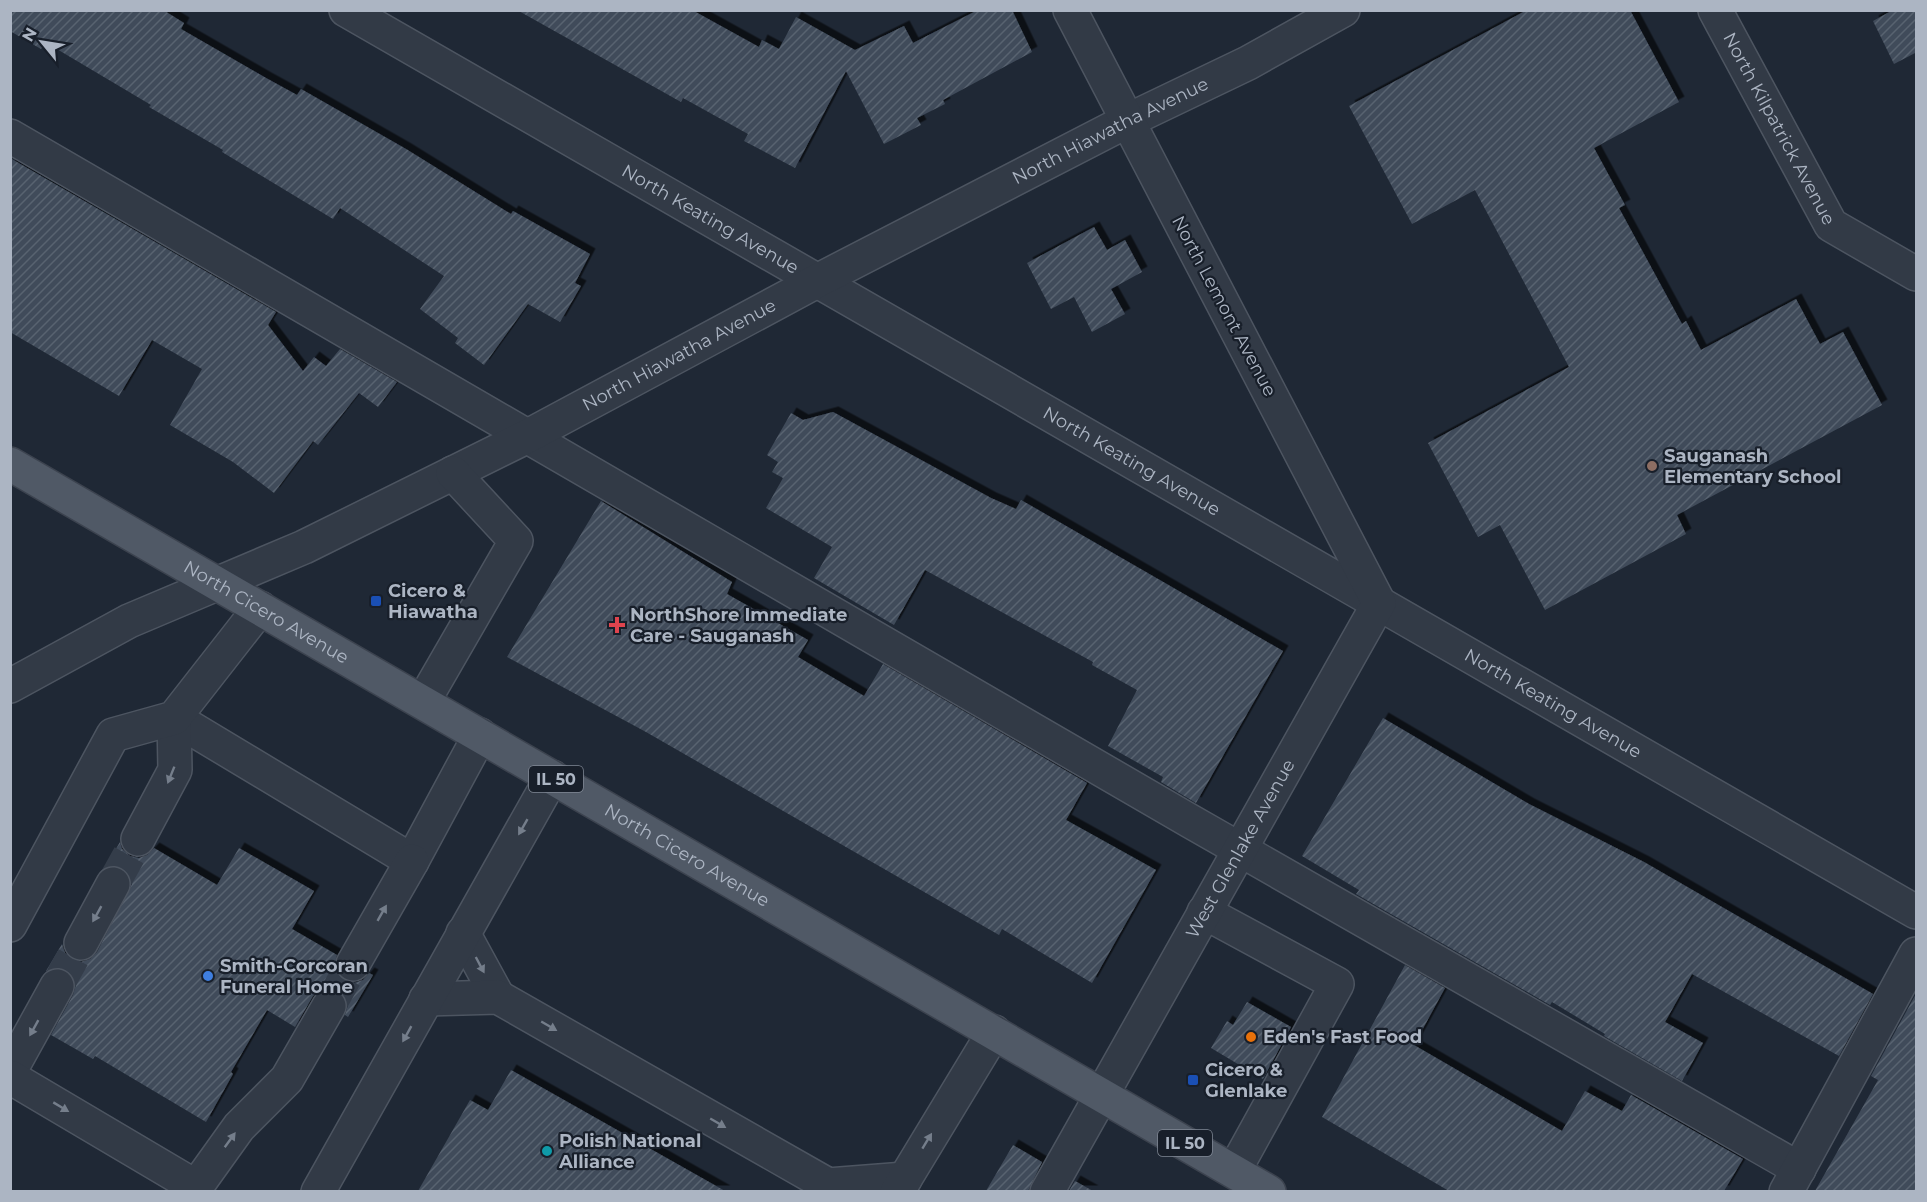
<svg xmlns="http://www.w3.org/2000/svg" width="1927" height="1202" viewBox="0 0 1927 1202" font-family="Montserrat,sans-serif">
<style>
.building{fill:url(#building-hatch);filter:url(#shadow)}
.lines{fill:none;stroke-linecap:round;stroke-linejoin:round}
.minor-tunnel{stroke:#343d4a;stroke-width:33;stroke-dasharray:33 16;stroke-linecap:butt}
.minor-casing{stroke:#4d5561;stroke-width:36}
.major-casing{stroke:#3c434f;stroke-width:36}
.minor{stroke:#323a46;stroke-width:33}
.major{stroke:#505966;stroke-width:33}
.oneway{fill:#757e8b}
.education-dot{fill:#8d6e63;stroke:#181f2a;stroke-width:2}
.transit-dot{fill:#1a4fb4;stroke:#181f2a;stroke-width:2}
.health-dot{fill:#e0444e;stroke:#181f2a;stroke-width:2}
.shop-dot{fill:#3f7fe0;stroke:#181f2a;stroke-width:2}
.food-dot{fill:#e8710a;stroke:#181f2a;stroke-width:2}
.culture-dot{fill:#0f9aa8;stroke:#181f2a;stroke-width:2}
.labels{text-anchor:middle;dominant-baseline:central;stroke-width:4.5;stroke-linejoin:round;paint-order:stroke}
.shield{fill:#181f2a;stroke:#808895;stroke-width:1.5}
.shield-label{font-size:16px;font-weight:bold;fill:#acb5c3}
.street-label{font-size:18px;fill:#acb5c3;stroke:#181f2a}
.poi-label{font-size:18px;font-weight:bold;fill:#acb5c3;stroke:#181f2a;text-anchor:start}
</style>
<defs>
<pattern id="building-hatch" width="6" height="6" patternUnits="userSpaceOnUse" patternTransform="scale(1.5)"><rect width="6" height="6" fill="#404b5a"/><path d="M-1 1l2-2M0 6l6-6M5 7l2-2" fill="none" stroke="#596370"/></pattern>
<filter id="shadow"><feDropShadow dx="5.5" dy="-5.5" stdDeviation="0" flood-color="#0009"/></filter>
</defs>
<rect width="100%" height="100%" fill="#1f2835"/>
<g class="building">
<path d="M10 10H163L184 23 181 29 266 78 297 95 301 89 406 149 511 214 513 211 590 254 575 283 581 286 560 322 528 304 484 365 455 343 458 338 420 309 444 276 340 208 333 219 222 152 223 150 149 107 151 105 45 42 41 49 10 31Z"/>
<path d="M517 10H692L759 47 762 40 779 49 796 17 855 50 904 26 913 43 978 10H1012L1032 52 943 100 945 104 917 118 921 125 884 144 846 71 795 168 744 141 748 134 683 98 681 102Z"/>
<path d="M1527 10H1630L1679 102 1594 148 1625 205 1619 208 1682 324 1686 321 1701 350 1796 299 1820 344 1843 332 1882 405 1677 515 1686 534 1545 610 1500 525 1478 537 1428 443 1569 367 1475 190 1412 224 1349 106Z"/>
<path d="M1893 10H1917V52L1894 64 1873 21Z"/>
<path d="M10 158 276 312 268 325 303 371 314 357 326 366 340 349 397 382 378 407 359 393 318 445 313 441 274 493 233 462 170 425 202 369 152 340 119 396 10 332Z"/>
<path d="M1094 227 1107 250 1125 240 1142 272 1111 289 1125 314 1092 332 1074 297 1051 309 1027 263Z"/>
<path d="M833 412 991 498 1016 509 1021 500 1283 651 1196 803 1161 782 1163 777 1108 746 1137 690 1092 665 1093 662 925 570 894 625 814 578 832 547 766 508 783 478 772 472 778 462 767 455 791 413 803 420Z"/>
<path d="M601 501 732 582 727 594 808 640 798 657 864 696 883 664 1087 783 1066 820 1156 870 1092 983 1002 929 999 935 646 732 507 657Z"/>
<path d="M1383 718 1529 804 1644 862 1873 994 1839 1056 1692 974 1665 1022 1703 1043 1682 1081 1604 1036 1605 1034 1552 1002 1550 1005 1356 894 1359 890 1302 856Z"/>
<path d="M120 842 122 849 130 856 139 858 147 855 154 848 217 885 239 848 314 891 292 929 337 955 334 965 337 973 343 980 354 983 363 980 369 973 373 975 348 1017 345 1015 348 1005 345 996 338 990 330 987 320 990 313 996 295 1027 267 1010 231 1072 233 1074 206 1122 95 1056 93 1059 51 1035 73 995 76 985 73 976 66 969 56 967 46 971 62 944 65 953 72 959 81 962 90 959 97 952 132 884 129 875 122 868 113 865 105 867Z"/>
<path d="M1405 965 1445 988 1414 1045 1562 1131 1585 1091 1622 1111 1631 1095 1743 1159 1724 1191H1449L1322 1117Z"/>
<path d="M1917 992V1191H1815L1878 1080 1871 1076Z"/>
<path d="M1247 1002 1291 1027 1263 1079 1211 1048 1227 1021 1233 1025Z"/>
<path d="M511 1070 725 1191H418L470 1100 488 1110Z"/>
<path d="M1013 1145 1042 1162 1028 1191H986Z"/>
<path d="M1075 1181 1093 1191H1069Z"/>
</g>
<g class="lines">
<g class="minor-tunnel">
<path d="M113 884 138 839"/>
<path d="M57 986 81 943"/>
<path d="M329 1006 353 964"/>
</g>
<defs>
<g id="minor">
<path id="s1" d="M346 10 1916 912"/>
<path id="s2" d="M1715 10 1831 225 1916 274"/>
<path d="M10 136 1190 821 1799 1169"/>
<path id="s3" d="M10 686 129 621 304 547 528 436 817 281 1127 121 1248 63 1343 10"/>
<path d="M423 702 516 541 453 473"/>
<path d="M174 718 412 861 480 735"/>
<path d="M138 839 175 770 174 718"/>
<path d="M1204 912 1337 984 1234 1171"/>
<path d="M10 925 113 735 174 718 260 608"/>
<path d="M463 933 498 997"/>
<path d="M81 943 113 884"/>
<path d="M353 964 412 861"/>
<path d="M426 999 498 997 828 1185 905 1179"/>
<path d="M10 1071 57 986"/>
<path d="M10 1077 196 1187 239 1127 287 1079 329 1006"/>
<path d="M318 1192 552 777"/>
<path d="M897 1192 994 1032"/>
<path id="s4" d="M1047 1192 1379 603 1070 10"/>
<path d="M1786 1192 1916 954"/>
</g>
<g id="major">
<path id="s5" d="M10 464 1269 1192"/>
</g>
</defs>
<use href="#minor" class="minor-casing"/>
<use href="#major" class="major-casing"/>
<use href="#minor" class="minor"/>
<use href="#major" class="major"/>
</g>
<defs><path id="oneway-solid" d="M-6-.8H1V-3.2L6.5 0L1 3.2V.8H-6Z" transform="scale(1.5)"/></defs>
<g class="oneway">
<use href="#oneway-solid" transform="translate(171 775) rotate(112)"/>
<use href="#oneway-solid" transform="translate(523 827) rotate(120)"/>
<use href="#oneway-solid" transform="translate(382 913) rotate(-60)"/>
<use href="#oneway-solid" transform="translate(97 914) rotate(119)"/>
<use href="#oneway-solid" transform="translate(480 965) rotate(62)"/>
<use href="#oneway-solid" transform="translate(549 1026) rotate(30)"/>
<use href="#oneway-solid" transform="translate(34 1028) rotate(119)"/>
<use href="#oneway-solid" transform="translate(407 1034) rotate(119)"/>
<use href="#oneway-solid" transform="translate(61 1107) rotate(31)"/>
<use href="#oneway-solid" transform="translate(718 1123) rotate(30)"/>
<use href="#oneway-solid" transform="translate(230 1140) rotate(-54)"/>
<use href="#oneway-solid" transform="translate(927 1141) rotate(-59)"/>
</g>
<circle class="education-dot" cx="1652" cy="466" r="6"/>
<g class="transit-dot">
<rect x="370" y="595" width="12" height="12" rx="3"/>
<rect x="1187" y="1074" width="12" height="12" rx="3"/>
</g>
<path class="health-dot" d="M614 616h6v6h6v6h-6v6h-6v-6h-6v-6h6z"/>
<circle class="shop-dot" cx="208" cy="976" r="6"/>
<circle class="food-dot" cx="1251" cy="1037" r="6"/>
<circle class="culture-dot" cx="547" cy="1151" r="6"/>
<g class="labels">
<g class="shield">
<rect x="529" y="766" width="54" height="26" rx="4.5"/>
<rect x="1158" y="1130" width="54" height="26" rx="4.5"/>
</g>
<g class="shield-label">
<text x="556" y="779">IL 50</text>
<text x="1185" y="1143">IL 50</text>
</g>
<g class="street-label">
<text stroke="none"><textPath href="#s2" startOffset="135">North Kilpatrick Avenue</textPath></text>
<text stroke="none"><textPath href="#s3" startOffset="1233">North Hiawatha Avenue</textPath></text>
<text stroke="none"><textPath href="#s1" startOffset="420">North Keating Avenue</textPath></text>
<text transform="translate(1224 306) rotate(62)">North Lemont Avenue</text>
<text stroke="none"><textPath href="#s3" startOffset="747">North Hiawatha Avenue</textPath></text>
<text stroke="none"><textPath href="#s1" startOffset="906">North Keating Avenue</textPath></text>
<text stroke="none"><textPath href="#s5" startOffset="296">North Cicero Avenue</textPath></text>
<text stroke="none"><textPath href="#s1" startOffset="1392">North Keating Avenue</textPath></text>
<text stroke="none"><textPath href="#s4" startOffset="394">West Glenlake Avenue</textPath></text>
<text stroke="none"><textPath href="#s5" startOffset="782">North Cicero Avenue</textPath></text>
</g>
<g class="poi-label">
<text x="1664" y="456">Sauganash<tspan x="1664" dy="21">Elementary School</tspan></text>
<text x="388" y="591">Cicero &amp;<tspan x="388" dy="21">Hiawatha</tspan></text>
<text x="630" y="615">NorthShore Immediate<tspan x="630" dy="21">Care - Sauganash</tspan></text>
<text x="220" y="966">Smith-Corcoran<tspan x="220" dy="21">Funeral Home</tspan></text>
<text x="1263" y="1037">Eden's Fast Food</text>
<text x="1205" y="1070">Cicero &amp;<tspan x="1205" dy="21">Glenlake</tspan></text>
<text x="559" y="1141">Polish National<tspan x="559" dy="21">Alliance</tspan></text>
</g>
</g>
<rect width="1927" height="1202" fill="none" stroke="#acb5c3" stroke-width="24"/>
<g transform="translate(42 42) rotate(300)" stroke="#181f2a" stroke-width="4.5" paint-order="stroke">
<path d="M0-4.5L10 22L0 15L-10 22Z" fill="#acb5c3"/>
<text y="-9" font-size="16" font-weight="bold" text-anchor="middle" fill="#acb5c3">N</text>
</g>
</svg>
